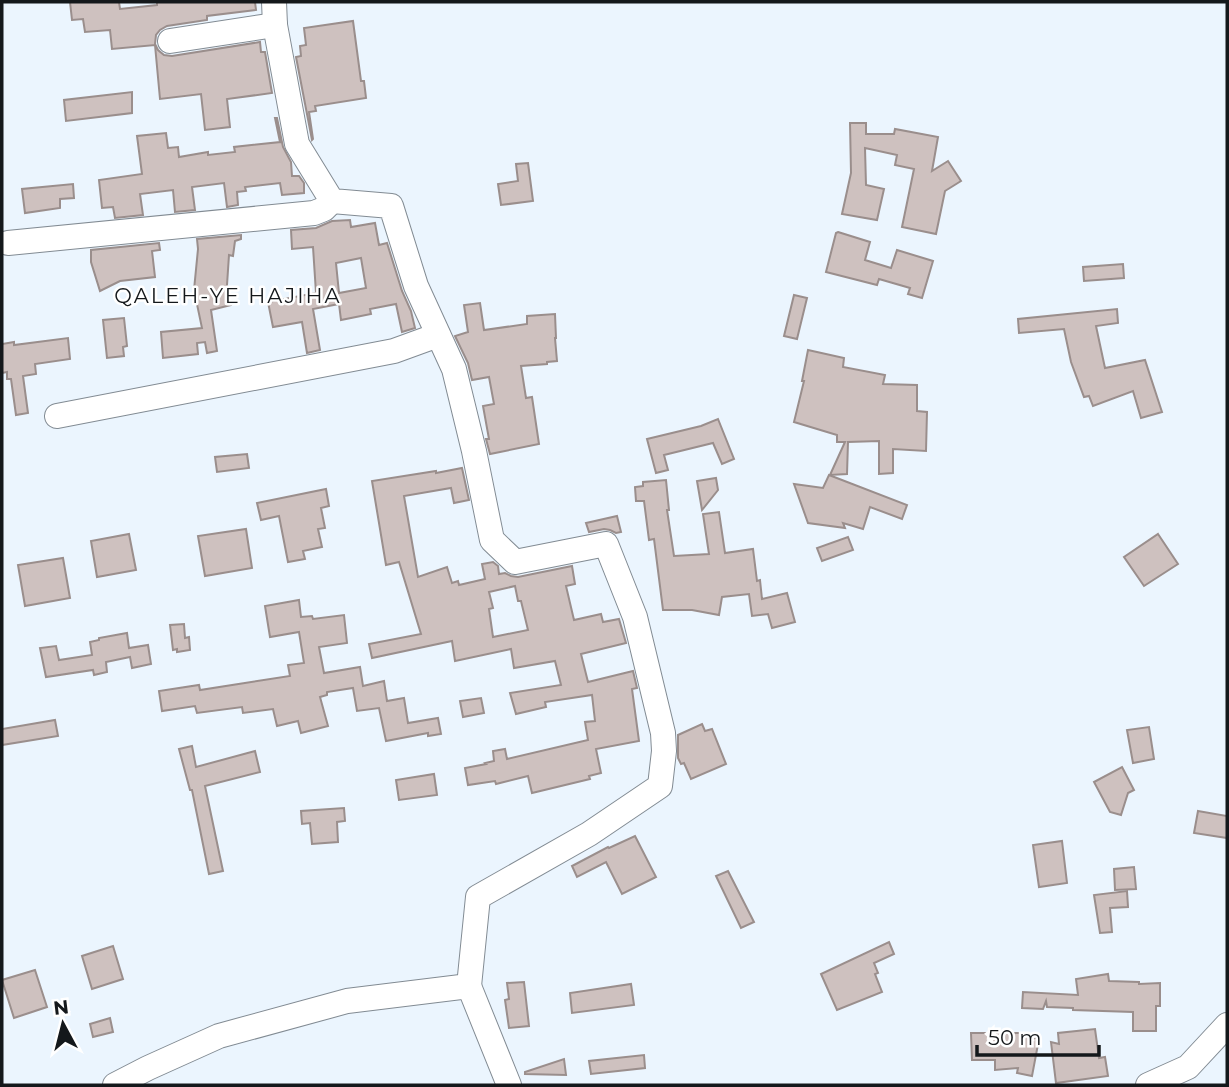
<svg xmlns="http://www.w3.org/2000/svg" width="1229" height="1087" viewBox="0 0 1229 1087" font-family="Montserrat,sans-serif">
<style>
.building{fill:#cec1bf;stroke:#9a8e8c;stroke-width:2;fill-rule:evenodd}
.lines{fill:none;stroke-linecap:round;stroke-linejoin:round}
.minor-casing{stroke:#828b93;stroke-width:26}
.minor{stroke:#fff;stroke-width:24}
.labels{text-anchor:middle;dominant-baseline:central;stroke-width:5;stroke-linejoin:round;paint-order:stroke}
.quarter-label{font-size:21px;letter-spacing:2px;fill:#14181b;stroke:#fff}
</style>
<rect width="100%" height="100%" fill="#ebf5fe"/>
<g class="building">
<path d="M70 2H119L120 9 157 5V2H255L256 10 207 16V20L167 26 160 30 156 35 155 44 158 50 164 55 172 56 260 42 261 52H265L272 93 227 99 230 127 205 130 201 94 160 99 155 45 112 49 110 30 85 32 83 19 72 20Z"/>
<path d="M353 21 361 81H364L366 98 315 106 316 111 309 112 313 139 312 140 296 57 301 56 300 46 306 45 304 28Z"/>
<path d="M132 92V113L66 121 64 100Z"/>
<path d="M275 118H277L283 147 291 162 292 176H299L304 183V193L282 195 280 183 245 187 246 191 237 192 238 205 227 207 224 183 192 187 195 210 175 212 173 190 140 194 143 215 115 218 113 207 102 208 99 180 142 174 137 136 166 133 168 148 178 147 179 157 208 152V155L235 152 234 147 280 142Z"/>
<path d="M850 123H866V134H894L895 129 938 137 932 171 948 161 961 181 945 191 936 234 902 227 914 169 895 165 897 155 865 148 866 185 884 189 877 220 842 214 851 173Z"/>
<path d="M528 163 533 201 501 205 498 184 518 181 516 164Z"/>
<path d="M73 184 74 198 60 199V208L25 213 22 189Z"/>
<path d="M350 220 351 227 375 223 379 245 387 243 402 291 411 311 415 328 402 332 396 304 370 309 371 314 341 320 339 304 313 309 320 350 307 353 302 322 273 327 268 302 316 293 313 247 292 249 291 230 316 228 332 221ZM361 258 366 288 339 293 336 263Z"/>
<path d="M838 232 870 242 865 260 891 268 897 250 933 261 922 298 908 294 910 288 879 279 877 285 826 272 836 233Z"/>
<path d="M241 235V239L235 241 233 256 229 255 227 285 231 305 211 310 217 351 207 353 205 342 197 343 198 354 163 358 161 332 202 328 194 290 198 249 197 239Z"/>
<path d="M159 243 160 250 152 251 155 277 120 281 100 291 91 262V250Z"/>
<path d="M1123 264 1124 278 1084 281 1083 267Z"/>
<path d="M794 295 807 298 797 339 784 336Z"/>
<path d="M480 303 484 330 527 324V316L555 314 556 338H555L557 361 547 362V364L521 366 526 398 532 397 539 444 490 454 486 439H489L483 406 494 404 489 377 472 380 468 363 455 336 468 332 464 305Z"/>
<path d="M1117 309 1118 323 1096 326 1105 368 1145 360 1162 412 1141 418 1133 391 1093 406 1089 396 1084 397 1071 362 1064 329 1019 333 1018 319Z"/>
<path d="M124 318 127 346 123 347 124 356 107 358 103 320Z"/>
<path d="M68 338 70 359 35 364 36 374 23 376 28 413 16 415 11 379H7V372L2 373V344L14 342V345Z"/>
<path d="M808 350 844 358 843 367 885 375 883 384 917 385V411L927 412 926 451 893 449V473L879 474V441L848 442 847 474 830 475 845 442H837V435L794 422 804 381H802Z"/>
<path d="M718 419 734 459 722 464 713 443 664 455 668 470 656 473 647 439 701 426Z"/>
<path d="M247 454 249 468 217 472 215 457Z"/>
<path d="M462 468 469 500 454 503 451 488 404 496 418 577 447 567 452 583 458 581 459 585 485 579 482 564 493 562 498 566 499 574 505 573 511 576 518 577 572 566 575 584 566 586 574 620 601 614 603 622 619 619 626 643 581 654 588 682 633 671 637 688 632 689 639 741 596 749 601 773 589 776 590 779 532 793 528 776 496 784 495 781 468 785 465 768 486 764 485 763 494 761 493 751 505 749 507 759 588 740 585 722 595 721 592 695 545 702 546 707 516 714 510 693 561 685 555 661 514 668 511 649 455 661 452 641 372 658 369 644 421 634 399 562 386 565 372 481 436 471V473ZM515 586 518 601H521L528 630 493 637 489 609 493 608 489 592Z"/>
<path d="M829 475 907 505 902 519 870 507 863 529 843 523 845 528 808 523 794 484 823 488Z"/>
<path d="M716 478 718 490 702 510 697 481Z"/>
<path d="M666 480 669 510H667L674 556 709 554 703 514 719 512 725 553 753 549 757 581 760 580 762 599 787 593 795 622 772 628 768 614 752 616 749 594 722 597 719 615 692 610H663L654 539 649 540 644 501H636L635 487 643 486V482Z"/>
<path d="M326 489 329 506 321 508 325 528 318 529 322 547 303 551 305 559 288 562 279 516 261 520 257 503Z"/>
<path d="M617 516 621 532 616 533 610 530 604 529 589 532 586 523Z"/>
<path d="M246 529 252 568 205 576 198 536Z"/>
<path d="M129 534 136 570 97 577 91 541Z"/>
<path d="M1158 534 1178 564 1144 586 1124 557Z"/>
<path d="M848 537 853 550 822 561 817 548Z"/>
<path d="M63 558 70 598 25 606 18 565Z"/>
<path d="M299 600 301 617 312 616 313 619 344 615 347 643 319 647 324 673 360 667 363 686 384 681 387 701 404 698 408 723 438 718 441 734 428 736V733L386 741 379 708 357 711 353 688 327 692V695L320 697 328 726 301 733 298 721 277 726 273 709 243 713 242 707 197 713 195 706 162 711 159 691 199 685 200 690 290 676 288 665 304 663 299 632 270 637 265 606Z"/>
<path d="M184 624 185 638 189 637 190 650 177 652V649L173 650 170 625Z"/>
<path d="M127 633 129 648 148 645 151 664 132 668 130 657 106 662 107 672 94 675 93 670 46 677 40 648 56 646 59 660 92 655 90 642 99 640V638Z"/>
<path d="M481 698 484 713 463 717 460 701Z"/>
<path d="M55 720 58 736 2 745V729Z"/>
<path d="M702 724 705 731 712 729 726 764 691 779 684 763 681 764 678 758V735Z"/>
<path d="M1149 727 1154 759 1133 763 1127 730Z"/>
<path d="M192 746 196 767 255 751 260 772 205 786 223 871 209 874 192 790H190L179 749Z"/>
<path d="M1122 767 1134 790 1128 793 1121 815 1110 812 1094 782Z"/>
<path d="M434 774 437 795 399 800 396 780Z"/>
<path d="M344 808 345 821 337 822 338 842 312 844 310 823 302 824 301 811Z"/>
<path d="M1198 811 1227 816V838L1194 833Z"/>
<path d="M635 836 656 877 622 894 606 862 577 877 572 866 608 847 609 848Z"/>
<path d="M1062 841 1067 883 1039 887 1033 845Z"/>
<path d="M1134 867 1136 889 1115 890 1114 869Z"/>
<path d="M728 871 754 922 741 928 716 876Z"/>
<path d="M1127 891 1128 907 1110 908 1112 932 1100 933 1094 895Z"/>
<path d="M889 942 894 954 874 963 878 973 875 974 882 992 837 1010 821 974Z"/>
<path d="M113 946 123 979 92 989 82 956Z"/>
<path d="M35 970 47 1007 14 1018 2 980Z"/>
<path d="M1108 974 1109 981 1139 982V984L1160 983V1006H1156V1031H1133V1012L1073 1010V1008L1047 1007 1046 1001 1043 1009 1022 1008 1023 992 1078 995 1076 979Z"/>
<path d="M524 982 529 1026 509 1028 505 1000 509 999 507 983Z"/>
<path d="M631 984 634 1005 572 1013 570 993Z"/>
<path d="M110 1018 113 1032 93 1037 90 1024Z"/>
<path d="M1095 1029 1099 1058 1105 1057 1108 1076 1056 1083 1051 1042 1059 1044 1058 1033Z"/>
<path d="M971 1033H1025L1026 1035 1039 1039 1032 1076 1017 1073 1018 1068 995 1070V1060H972Z"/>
<path d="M644 1055 645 1068 591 1074 589 1061Z"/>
<path d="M564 1059 566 1075 525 1074V1072Z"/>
</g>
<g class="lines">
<defs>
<g id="minor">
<path d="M274 2 275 25 297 144 332 201 391 206 416 286 454 369 474 451 492 540 515 562 606 544 635 617 663 733 664 751 660 786 589 834 478 897 469 986"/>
<path d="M170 41 275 25"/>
<path d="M8 243 314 213 324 209 332 201"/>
<path d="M57 416 394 351 438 335"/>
<path d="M115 1085 148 1068 219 1036 347 1001 469 986 509 1085"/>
<path d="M1148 1085 1188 1067 1227 1025"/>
</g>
</defs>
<use href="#minor" class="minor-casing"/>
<use href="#minor" class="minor"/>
</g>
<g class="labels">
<g class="quarter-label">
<text x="228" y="295">QALEH-YE HAJIHA</text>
</g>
</g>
<rect width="1229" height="1087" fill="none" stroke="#14181b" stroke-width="7"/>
<g transform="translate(63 1024) rotate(353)" stroke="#ffffff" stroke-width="5" paint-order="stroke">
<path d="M0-5L12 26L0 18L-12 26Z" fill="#14181b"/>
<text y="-10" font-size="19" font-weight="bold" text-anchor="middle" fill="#14181b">N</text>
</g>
<path d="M977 1045v10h122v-10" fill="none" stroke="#14181b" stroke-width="3.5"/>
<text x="988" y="1045" font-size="21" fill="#14181b" stroke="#ffffff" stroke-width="5" paint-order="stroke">50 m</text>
</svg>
